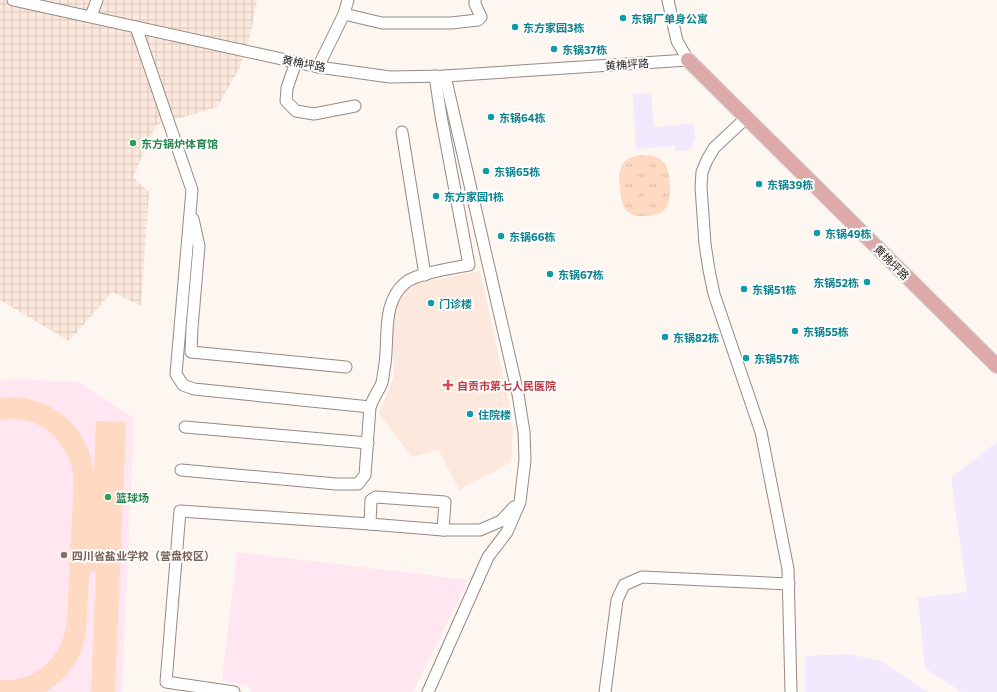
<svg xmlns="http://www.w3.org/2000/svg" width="997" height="692" viewBox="0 0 997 692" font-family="Commissioner,'Noto Sans SC',sans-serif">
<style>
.commercial{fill:#f2e9ff}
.industrial{fill:url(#industrial-grid)}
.education{fill:#ffe6f0}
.built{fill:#fce8dc}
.grass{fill:url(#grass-tufts)}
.pitch{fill:#ffd9c2}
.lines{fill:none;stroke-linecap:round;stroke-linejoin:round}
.minor-casing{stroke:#968a83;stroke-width:13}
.major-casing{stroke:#d4d3d3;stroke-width:16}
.minor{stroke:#fff;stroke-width:11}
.major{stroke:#dda9a9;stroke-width:14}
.culture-dot{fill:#0f9aa8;stroke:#fff;stroke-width:1.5}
.leisure-dot{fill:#2e9e5b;stroke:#fff;stroke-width:1.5}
.health-dot{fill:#e0444e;stroke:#fff;stroke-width:1.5}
.education-dot{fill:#8d6e63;stroke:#fff;stroke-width:1.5}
.labels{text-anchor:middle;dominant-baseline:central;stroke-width:4;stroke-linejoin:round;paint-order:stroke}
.culture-label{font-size:11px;font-weight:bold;fill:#0d838f;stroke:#fff;text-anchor:start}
.street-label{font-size:11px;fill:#2a2522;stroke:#fff}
.leisure-label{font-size:11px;font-weight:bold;fill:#27864d;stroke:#fff;text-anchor:start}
.health-label{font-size:11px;font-weight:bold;fill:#be3a42;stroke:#fff;text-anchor:start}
.education-label{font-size:11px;font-weight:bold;fill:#785e54;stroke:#fff;text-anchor:start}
</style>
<defs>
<pattern id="industrial-grid" width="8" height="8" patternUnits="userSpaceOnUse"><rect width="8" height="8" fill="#fce8dc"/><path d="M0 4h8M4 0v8" fill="none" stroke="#d8c7bc"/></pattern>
<pattern id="grass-tufts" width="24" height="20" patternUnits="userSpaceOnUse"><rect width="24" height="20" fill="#ffd9c2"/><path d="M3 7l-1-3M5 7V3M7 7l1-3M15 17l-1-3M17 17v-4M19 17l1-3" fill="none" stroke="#dbbaa6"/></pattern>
</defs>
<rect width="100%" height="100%" fill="#fef6f1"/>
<g class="commercial">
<path d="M651 93 654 127 694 123 695 139 690 150 675 151V146L636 149 633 94Z"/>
<path d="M997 442V692H962L925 668 918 598 967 592 951 478Z"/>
<path d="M849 654 881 661 928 692H805V656Z"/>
</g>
<path class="industrial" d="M0 0H257L250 36 240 67 217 107 156 125 133 177 149 192 141 306 112 292 69 341 0 300Z"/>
<g class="education">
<path d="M10 379 79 382 134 418 122 692H0V381Z"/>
<path d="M237 552 468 580 413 692H252L249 686 222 681Z"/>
</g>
<path class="built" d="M480 271 509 403 513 429 511 462 459 490 439 450 412 457 379 413 394 377 392 314 408 285Z"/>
<path class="grass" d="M648 155C667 157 669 170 670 186 671 209 664 217 640 216 623 216 621 201 620 188 619 177 618 164 630 158 635 155 642 156 648 155Z"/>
<path class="pitch" d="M16 397C60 402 89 430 94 475L96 421 126 422 115 692H91L96 572H90C84 612 95 649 61 680 56 685 49 691 43 692 29 692 14 692 0 692V680C36 683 64 656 67 621L74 476C68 440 39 412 0 420V398Z"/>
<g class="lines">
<defs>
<g id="minor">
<path d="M13 0 318 67 390 77 445 76 688 60 677 41 668 0"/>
<path d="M344 14 382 23H451L478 20 481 17 475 4V0"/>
<path d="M91 16 97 0"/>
<path d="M136 27 192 190 176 374 183 385 194 389 370 407"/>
<path d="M296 62 287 88 286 101 296 111 314 114 355 106"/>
<path d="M318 67 344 14 348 0"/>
<path d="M746 118 714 148 707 160 702 172 701 187 705 244 709 270 714 294 761 432 788 569 791 692"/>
<path d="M402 132 425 275"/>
<path d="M193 219 199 246 192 328 191 352 346 367"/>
<path d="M185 427 368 443"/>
<path d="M181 470 336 484H358L365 475 370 407C373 399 377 393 381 385 383 381 383 375 384 370 390 342 380 304 405 283 417 273 453 268 469 265L441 116 435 76"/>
<path d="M370 524 371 500 376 497 445 502 443 530"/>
<path d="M234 692 166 682 180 511 370 524 443 530H480L501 521 514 507"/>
<path d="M428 692 488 557 507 532 520 502 525 460 524 432 518 394 445 76"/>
<path d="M605 692 617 600 624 585 642 577 789 584"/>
</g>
<path id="major" d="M688 60 997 366"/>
</defs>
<use href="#minor" class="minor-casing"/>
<use href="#major" class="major-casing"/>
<use href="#minor" class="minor"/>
<use href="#major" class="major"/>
</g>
<g class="culture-dot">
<circle cx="623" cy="18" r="4"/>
<circle cx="515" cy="27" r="4"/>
<circle cx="554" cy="49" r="4"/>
<circle cx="491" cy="117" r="4"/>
<circle cx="486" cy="171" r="4"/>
<circle cx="759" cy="184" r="4"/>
<circle cx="436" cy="196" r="4"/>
<circle cx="817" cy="233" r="4"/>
<circle cx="501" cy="236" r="4"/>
<circle cx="550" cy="274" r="4"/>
<circle cx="867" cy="282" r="4"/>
<circle cx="744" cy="289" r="4"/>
<circle cx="431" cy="303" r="4"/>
<circle cx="795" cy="331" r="4"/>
<circle cx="665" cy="337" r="4"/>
<circle cx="746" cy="358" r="4"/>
<circle cx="470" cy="414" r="4"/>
</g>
<g class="leisure-dot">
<circle cx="133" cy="143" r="4"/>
<circle cx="108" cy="497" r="4"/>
</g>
<path class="health-dot" d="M446 379h4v4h4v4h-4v4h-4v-4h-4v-4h4z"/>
<circle class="education-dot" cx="64" cy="555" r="4"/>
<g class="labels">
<g class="culture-label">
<text x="631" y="18">东锅厂单身公寓</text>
<text x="523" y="27">东方家园3栋</text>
<text x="562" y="49">东锅37栋</text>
<text x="499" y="117">东锅64栋</text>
<text x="494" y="171">东锅65栋</text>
<text x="767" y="184">东锅39栋</text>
<text x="444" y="196">东方家园1栋</text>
<text x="825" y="233">东锅49栋</text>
<text x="509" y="236">东锅66栋</text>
<text x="558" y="274">东锅67栋</text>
<text x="859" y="282" text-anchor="end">东锅52栋</text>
<text x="752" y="289">东锅51栋</text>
<text x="439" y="303">门诊楼</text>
<text x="803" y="331">东锅55栋</text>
<text x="673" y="337">东锅82栋</text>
<text x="754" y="358">东锅57栋</text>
<text x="478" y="414">住院楼</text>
</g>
<g class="street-label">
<text transform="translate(304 63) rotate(11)">黄桷坪路</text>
<text transform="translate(627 64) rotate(-4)">黄桷坪路</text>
<text transform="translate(892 262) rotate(45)">黄桷坪路</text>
</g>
<g class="leisure-label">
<text x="141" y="143">东方锅炉体育馆</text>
<text x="116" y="497">篮球场</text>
</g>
<g class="health-label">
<text x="457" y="385">自贡市第七人民医院</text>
</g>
<g class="education-label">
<text x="72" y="555">四川省盐业学校（营盘校区）</text>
</g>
</g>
</svg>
